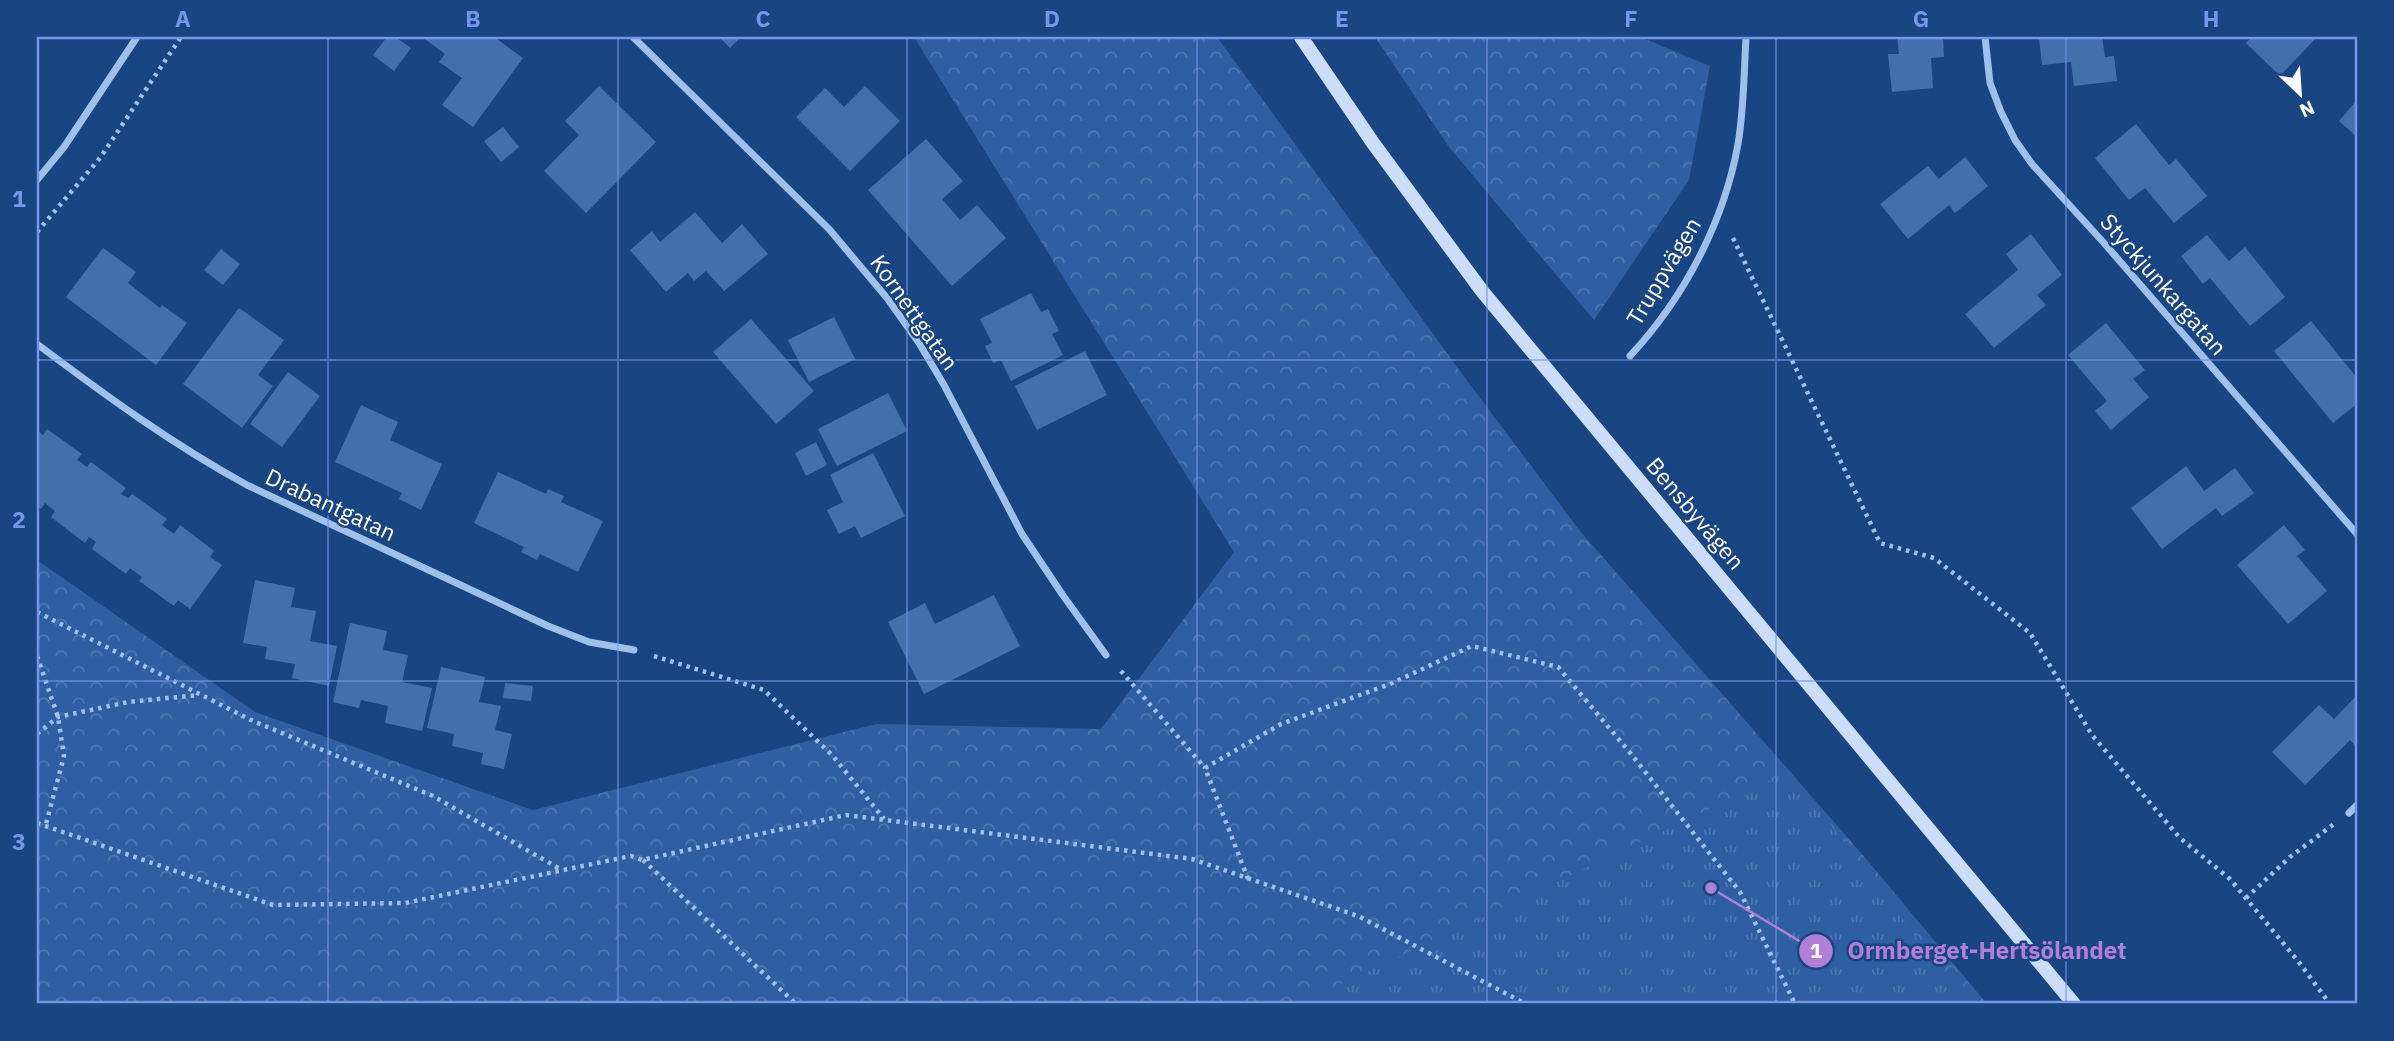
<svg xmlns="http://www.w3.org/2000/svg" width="2394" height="1041" viewBox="0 0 2394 1041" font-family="'IBM Plex Sans',sans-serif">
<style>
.forest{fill:url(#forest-crowns)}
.park{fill:url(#park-tufts)}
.building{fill:#4270ad}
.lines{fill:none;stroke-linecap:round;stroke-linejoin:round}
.path{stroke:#9fc0eb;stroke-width:4.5;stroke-dasharray:3.5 5;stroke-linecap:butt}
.minor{stroke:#9fc0eb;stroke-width:7}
.secondary{stroke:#cbddf8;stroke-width:14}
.grid{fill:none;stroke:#7795e8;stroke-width:2;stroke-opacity:0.55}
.labels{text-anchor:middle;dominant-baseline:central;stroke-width:5;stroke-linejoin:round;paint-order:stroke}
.street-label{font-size:23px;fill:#fff;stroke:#1a4583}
.leader{fill:none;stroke:#b080d9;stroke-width:2.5}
.callout-dot{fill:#b080d9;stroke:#1a4583;stroke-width:2.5}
.mark-label{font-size:21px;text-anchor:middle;font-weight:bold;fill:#fff}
.callout-label{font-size:24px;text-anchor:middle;font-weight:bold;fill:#b080d9;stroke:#1a4583;stroke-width:5;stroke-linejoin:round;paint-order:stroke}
.neatline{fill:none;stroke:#7795e8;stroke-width:2.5}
.grid-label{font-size:23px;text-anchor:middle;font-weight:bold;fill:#7795e8}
</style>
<defs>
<pattern id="forest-crowns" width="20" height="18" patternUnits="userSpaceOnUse" patternTransform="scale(1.75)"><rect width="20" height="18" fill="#2d5fa2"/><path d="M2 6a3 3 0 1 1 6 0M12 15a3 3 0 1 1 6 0" fill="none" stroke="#4c77b0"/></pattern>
<pattern id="park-tufts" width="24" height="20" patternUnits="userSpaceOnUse" patternTransform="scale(1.75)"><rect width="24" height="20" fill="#2d5fa2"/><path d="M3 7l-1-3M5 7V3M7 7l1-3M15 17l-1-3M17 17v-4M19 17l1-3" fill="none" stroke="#4c77b0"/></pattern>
</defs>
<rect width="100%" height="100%" fill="#1a4583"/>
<g class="forest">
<path d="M914 37H1217L1468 382 1580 531 1868 861 1987 1004H37V560L255 712 533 810 876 724 1101 729 1234 552Z"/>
<path d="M1375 37H1640L1710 66 1689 180 1594 320 1449 147Z"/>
</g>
<path class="park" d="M1790 771 1966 1004H1299Z"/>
<g class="building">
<path d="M387 37H395L411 48 394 71 373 55Z"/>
<path d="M422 37H494L523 58 473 127 442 105 462 78 439 62 445 54Z"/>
<path d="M719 37H741L730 48Z"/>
<path d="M1897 37H1943L1944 57 1931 58 1933 88 1892 92 1888 54H1899Z"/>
<path d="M2039 37H2102L2105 57 2114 56 2117 81 2074 86 2071 62 2042 65Z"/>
<path d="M2252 37H2317L2280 76 2246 43Z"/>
<path d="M599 86 656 142 586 213 544 171 579 135 565 121Z"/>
<path d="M865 86 900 121 850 171 796 117 825 88 844 107Z"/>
<path d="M2357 100V137L2339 121Z"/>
<path d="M2136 124 2169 165 2176 159 2207 196 2174 223 2145 188 2129 200 2095 158Z"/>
<path d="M503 127 519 147 501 162 484 141Z"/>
<path d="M926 139 963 181 942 199 960 220 977 205 1006 238 952 286 868 190Z"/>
<path d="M1965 157 1988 186 1955 213 1949 205 1908 239 1880 204 1928 166 1939 179Z"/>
<path d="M695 212 722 243 742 224 768 254 724 291 706 271 694 281 688 273 666 292 630 250 652 231 660 242Z"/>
<path d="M2031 234 2062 275 2037 295 2046 305 1994 348 1965 314 2018 270 2006 254Z"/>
<path d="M2207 235 2229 261 2245 247 2285 297 2250 326 2210 278 2203 284 2181 256Z"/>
<path d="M103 248 136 272 128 283 160 308 162 305 187 323 156 365 66 297Z"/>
<path d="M221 249 240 264 223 285 204 270Z"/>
<path d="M1031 293 1041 312 1048 309 1059 331 1052 334 1063 355 1011 381 1001 360 993 363 985 346 992 343 980 319Z"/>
<path d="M239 308 284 340 258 375 273 386 242 428 183 384Z"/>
<path d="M834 317 855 359 809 382 788 340Z"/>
<path d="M751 319 814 391 776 424 713 352Z"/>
<path d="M2311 321 2357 378V404L2333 423 2274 351Z"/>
<path d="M2106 323 2145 370 2133 379 2149 397 2111 430 2095 411 2107 401 2068 355Z"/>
<path d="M1085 351 1107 395 1037 430 1015 386Z"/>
<path d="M288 372 320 396 282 447 250 424Z"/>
<path d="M888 393 907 431 837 466 818 429Z"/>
<path d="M361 405 398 422 390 440 442 464 421 510 399 499 402 493 335 462Z"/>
<path d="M47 429 82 454 77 460 87 467 91 462 126 488 121 494 128 498 132 494 167 519 162 525 174 534 180 525 214 551 210 557 222 565 190 609 178 600 174 606 139 581 142 577 130 568 126 574 92 549 96 542 89 537 85 543 51 517 55 511 45 503 41 509 37 506V430L43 435Z"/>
<path d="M816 442 827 465 806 476 795 453Z"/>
<path d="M873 453 905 516 861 538 855 526 839 534 827 510 843 502 830 475Z"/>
<path d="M2186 466 2204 491 2235 468 2254 493 2222 516 2216 508 2162 549 2131 508Z"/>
<path d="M498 472 546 494 548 489 564 496 561 502 603 521 578 572 540 554 537 560 521 552 524 547 474 523Z"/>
<path d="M2284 525 2305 550 2297 556 2327 591 2288 624 2237 565Z"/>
<path d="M255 580 295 588 291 607 316 611 310 641 337 646 329 686 292 678 295 664 265 659 267 647 243 643Z"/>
<path d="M994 595 1020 646 924 694 888 622 925 603 935 624Z"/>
<path d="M350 623 387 631 383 650 408 655 402 682 432 688 422 731 385 723 388 706 361 700 359 708 333 702Z"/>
<path d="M441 667 485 677 479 702 501 706 495 730 512 734 504 769 481 764 483 753 452 746 454 734 427 728Z"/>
<path d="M505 683 533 686 531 701 503 698Z"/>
<path d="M2357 695V748L2350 740 2305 785 2272 752 2319 705 2334 719Z"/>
</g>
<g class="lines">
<g class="path">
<path d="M37 232 100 158 181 37"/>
<path d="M1733 238 1880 543 1934 558 2030 633 2092 735 2180 838 2230 879 2298 961 2330 1004"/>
<path d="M37 612 253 721 433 796 560 869"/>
<path d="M37 656 58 717 64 756 46 824"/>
<path d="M654 656 764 690 832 755 884 819"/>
<path d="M1121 671 1205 768"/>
<path d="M37 734 58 717 128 702 199 695"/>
<path d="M37 823 273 905 405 903 631 856 642 860 846 815 1192 859 1358 916 1526 1004"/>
<path d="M643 860 796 1004"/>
<path d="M1248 879 1205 768 1281 724 1390 684 1472 646 1558 667 1631 754 1740 892 1795 1004"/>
<path d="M2246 898 2290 857 2334 824"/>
</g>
<g class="minor">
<path d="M633 37 829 229 887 298 919 343 944 385 1022 534 1062 594 1106 655"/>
<path d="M1985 37 1990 83 2001 112 2015 140 2032 164 2104 243 2357 534"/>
<path d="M37 180 64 147 137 37"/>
<path d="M37 344C105 395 172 444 247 485L548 626 589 642 634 650"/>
<path d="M1630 356C1684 298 1724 222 1738 144 1744 109 1744 72 1746 37"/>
<path d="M2349 813 2357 805"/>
</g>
<path class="secondary" d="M1301 37 1373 143 1482 291 2074 1004"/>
</g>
<path class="grid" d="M328 37V1004M618 37V1004M907 37V1004M1197 37V1004M1487 37V1004M1776 37V1004M2066 37V1004M37 360H2357M37 681H2357"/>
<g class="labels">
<g class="street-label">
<text transform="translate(1663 271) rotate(-59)">Truppvägen</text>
<text transform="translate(2164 284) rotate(49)">Styckjunkargatan</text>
<text transform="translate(915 312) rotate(55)">Kornettgatan</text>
<text transform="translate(331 504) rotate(25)">Drabantgatan</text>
<text transform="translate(1696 513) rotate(50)">Bensbyvägen</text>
</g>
</g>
<path class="leader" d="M1711 888L1816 951"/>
<g class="callout-dot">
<circle cx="1711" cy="888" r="7"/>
<circle cx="1816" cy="951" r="18"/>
</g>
<g class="mark-label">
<text x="1816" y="958">1</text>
</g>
<g class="callout-label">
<text x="1987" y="959">Ormberget-Hertsölandet</text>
</g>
<rect width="2394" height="1041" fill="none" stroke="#1a4583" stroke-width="77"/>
<g transform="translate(2300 94) rotate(155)" stroke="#1a4583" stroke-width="5" paint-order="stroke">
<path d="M0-5L12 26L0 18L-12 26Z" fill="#ffffff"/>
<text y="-10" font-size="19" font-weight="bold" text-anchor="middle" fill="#ffffff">N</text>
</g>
<rect x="38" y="38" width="2318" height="964" class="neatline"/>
<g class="grid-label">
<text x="183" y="27">A</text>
<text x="473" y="27">B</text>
<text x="763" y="27">C</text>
<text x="1052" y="27">D</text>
<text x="1342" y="27">E</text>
<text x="1631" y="27">F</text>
<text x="1921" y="27">G</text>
<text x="2211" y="27">H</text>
<text x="19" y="207">1</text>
<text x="19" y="528">2</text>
<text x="19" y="850">3</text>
</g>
</svg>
